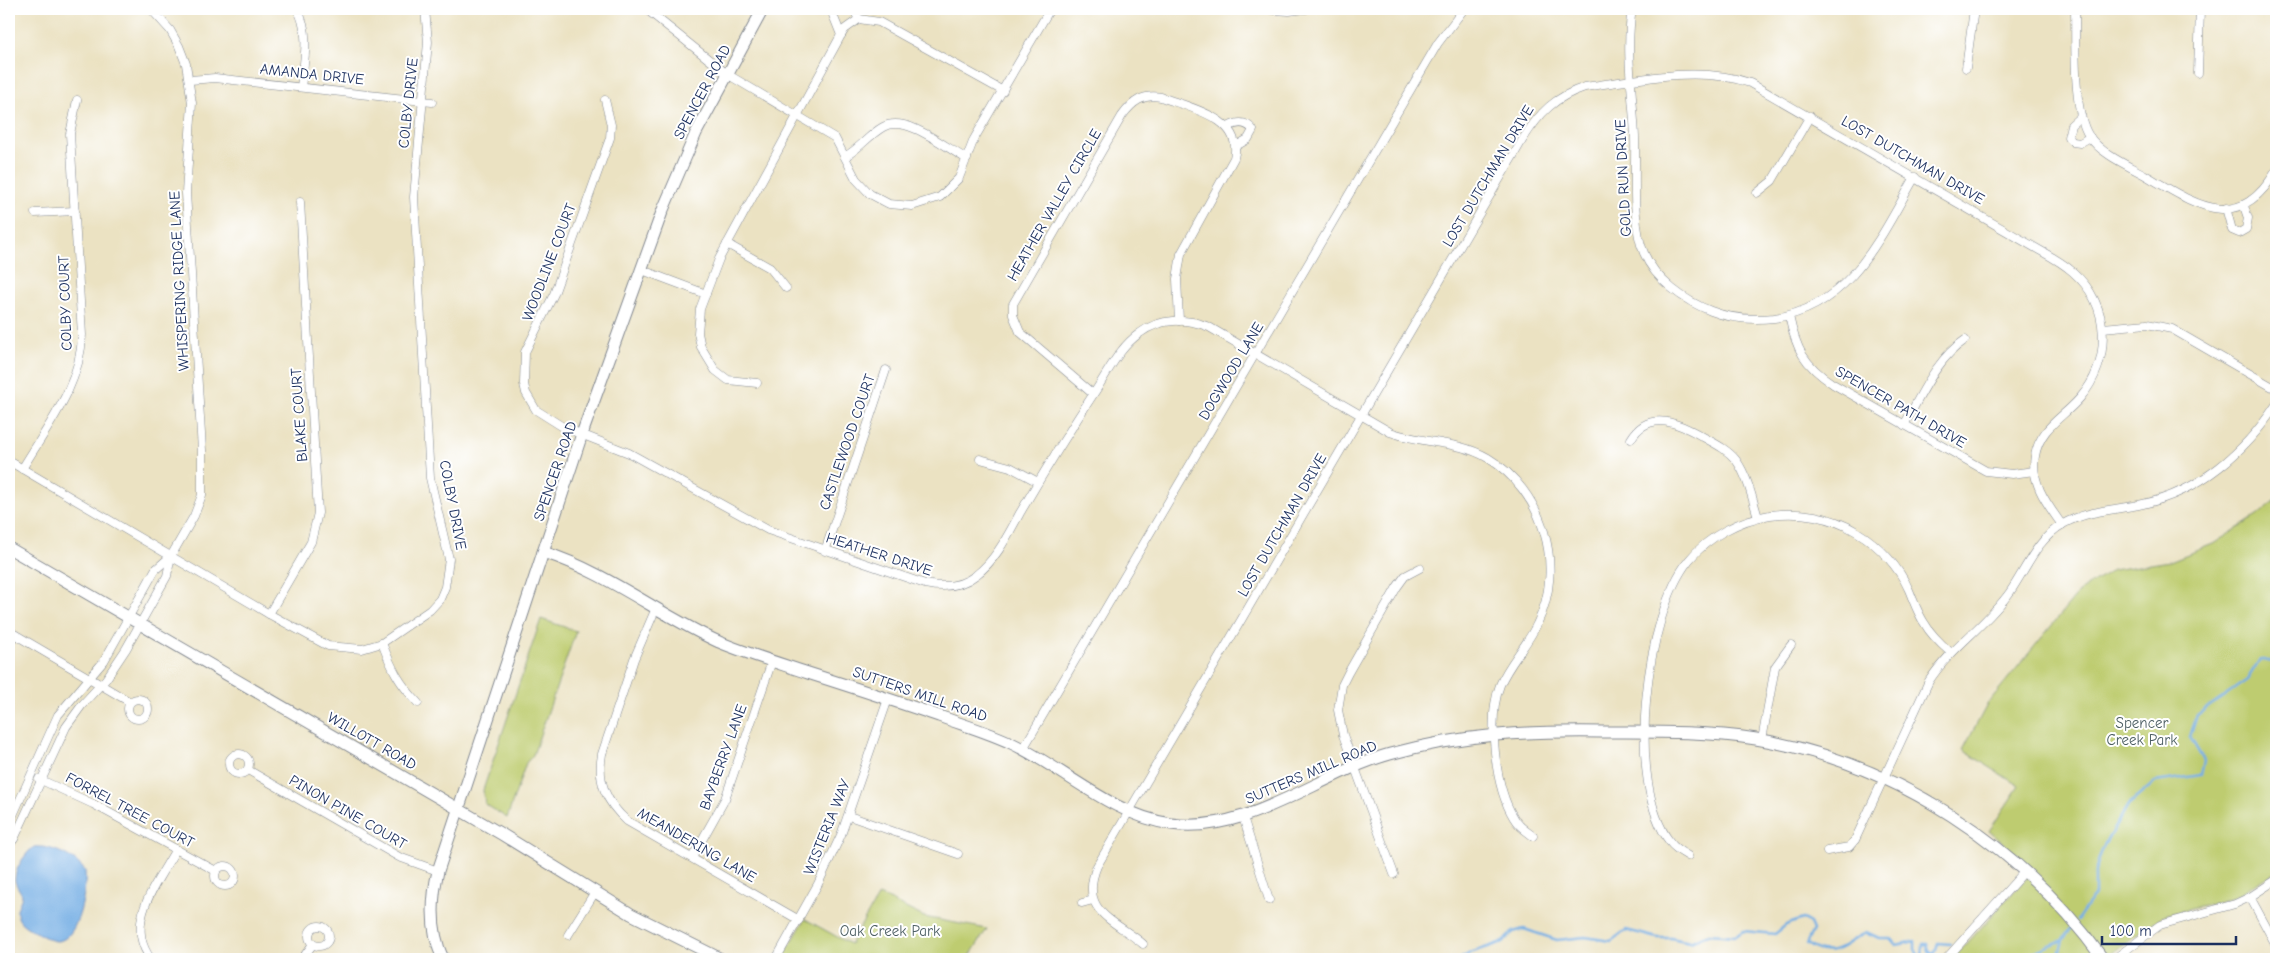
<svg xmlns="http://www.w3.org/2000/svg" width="2285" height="968" viewBox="0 0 2285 968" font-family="'Comic Neue',sans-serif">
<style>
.green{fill:#becc6f;stroke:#6c7e66}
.water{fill:#74aee4;stroke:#486ea1}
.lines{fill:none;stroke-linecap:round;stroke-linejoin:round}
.stream{stroke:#74aee4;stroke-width:2.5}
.street-casing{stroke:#838890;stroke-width:9}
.secondary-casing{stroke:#838890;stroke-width:13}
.street{stroke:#fff;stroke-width:8}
.secondary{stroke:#fff;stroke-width:11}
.labels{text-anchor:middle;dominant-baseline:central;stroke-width:4;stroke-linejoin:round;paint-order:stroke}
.street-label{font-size:15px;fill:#1b2f5e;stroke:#fff}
.park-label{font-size:15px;fill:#4c5e63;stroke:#fff}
</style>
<rect width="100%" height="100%" fill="#fff"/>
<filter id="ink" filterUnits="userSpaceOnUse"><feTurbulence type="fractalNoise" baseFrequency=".02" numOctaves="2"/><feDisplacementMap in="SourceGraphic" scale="10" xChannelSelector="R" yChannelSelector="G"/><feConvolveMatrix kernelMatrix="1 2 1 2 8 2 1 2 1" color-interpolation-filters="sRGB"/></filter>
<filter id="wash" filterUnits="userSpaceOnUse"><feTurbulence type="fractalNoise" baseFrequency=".0096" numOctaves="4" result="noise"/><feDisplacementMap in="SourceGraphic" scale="20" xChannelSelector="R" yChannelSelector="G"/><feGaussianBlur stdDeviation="1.12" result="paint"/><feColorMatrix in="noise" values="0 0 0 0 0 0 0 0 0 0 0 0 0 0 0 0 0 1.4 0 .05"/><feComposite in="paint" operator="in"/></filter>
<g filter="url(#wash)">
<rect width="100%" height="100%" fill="#ebe2c2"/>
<g class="green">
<path d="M2276 500V872L2233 898 2214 904 2164 915 2103 959H1953L2034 869 1989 831 2019 786 1963 750 1988 703 2080 591 2113 570 2170 561 2213 544 2257 516Z"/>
<path d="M541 619 576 631 533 755 526 763 507 818 485 804 483 790Z"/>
<path d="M879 895 924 917 987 929 968 959H782L805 919 850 944Z"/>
</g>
<path class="water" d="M34 847C50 845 76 857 85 871 87 887 79 941 57 941 49 941 40 934 32 930 25 926 19 923 17 914 16 907 21 902 22 895 20 890 16 886 15 881 14 870 25 853 34 847Z"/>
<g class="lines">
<g class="stream">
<path d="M2077 920 2095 894V871L2103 847 2128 805 2155 782 2201 775 2204 761 2190 737 2197 715 2247 680 2260 659 2276 663"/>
<path d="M1992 957 2008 959"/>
<path d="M1460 959 1470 953 1503 942 1513 932 1524 929 1557 940 1585 937 1611 941 1626 930 1658 938H1671L1690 942 1709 934 1736 936 1743 931 1775 934 1786 925 1803 919 1810 923 1813 930 1806 944C1834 962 1844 944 1866 932L1879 938H1890L1896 945 1915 941V949L1919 957H1922L1923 944H1927L1929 951 1934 955 1938 943 1950 944"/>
<path d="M2024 959 2038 950 2063 940"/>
<path d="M2058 959 2063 940 2072 926"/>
</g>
</g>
</g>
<g filter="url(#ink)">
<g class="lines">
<defs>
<g id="street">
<path d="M297 9C311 32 304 62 301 87"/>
<path d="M646 9 727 74 835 138 856 179 870 194 889 204 912 206 940 197 959 178 974 139 1050 9"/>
<path d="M836 9 833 15 841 35"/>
<path d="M853 9 859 19"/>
<path d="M1262 9 1289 11 1306 9"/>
<path d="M1632 9C1625 51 1633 95 1635 137 1636 169 1631 225 1644 253 1655 280 1685 301 1711 311 1731 319 1753 320 1774 318 1850 308 1881 236 1915 177"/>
<path d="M2075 9C2076 41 2072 110 2089 136 2101 154 2127 165 2145 175 2195 204 2238 236 2276 171"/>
<path d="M1966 68 1974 9"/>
<path d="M2198 73 2200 9"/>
<path d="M190 80 215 78 432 102"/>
<path d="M605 100 611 125 610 138 554 294 525 352 524 384 526 393 536 410 563 427 629 453 768 530 925 584C943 588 961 587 976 575 996 560 1008 535 1020 513 1045 470 1071 428 1098 387 1110 368 1121 346 1140 333 1160 318 1186 318 1209 327L1390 432C1423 444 1457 440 1488 458 1543 491 1566 566 1537 624 1527 646 1509 663 1500 685 1487 718 1495 788 1514 818 1518 826 1526 831 1533 836"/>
<path d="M2081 116 2071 125 2068 137 2073 142 2080 143 2090 137"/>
<path d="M1228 127C1237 122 1246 121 1253 130L1248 139 1236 146"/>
<path d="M846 156C860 148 869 135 883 127 907 114 946 148 967 159"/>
<path d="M1757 193 1772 181 1810 116"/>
<path d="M2226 208 2232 230 2239 233 2246 229 2248 218 2244 206"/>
<path d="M35 213 75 211"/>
<path d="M727 244 770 268 786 288"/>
<path d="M642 270 706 294"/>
<path d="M1789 316C1796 349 1804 365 1833 384L1986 471 2012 474 2034 471"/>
<path d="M2103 328 2147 324 2172 329 2276 389"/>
<path d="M757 383 728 380 715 370 701 347 698 333 700 309 719 259 840 37 845 29 859 19 879 22 1003 91"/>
<path d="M1093 394 1020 332 1013 315V304L1122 116C1133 101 1143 94 1161 97 1190 108 1244 118 1234 158L1181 254 1177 279 1179 321"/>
<path d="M1904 425C1921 396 1936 359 1965 340"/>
<path d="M1631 439C1649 408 1681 424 1705 438 1716 444 1728 450 1736 460 1748 477 1752 498 1758 517"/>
<path d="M980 459 1010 467 1038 482"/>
<path d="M9 461 269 614 328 646 362 649 382 643 430 610 440 599 445 587 449 559 430 478 414 197 428 42 425 9"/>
<path d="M22 469C47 427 81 385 82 335L70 134 77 100"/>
<path d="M825 551 886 370"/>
<path d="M656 608 634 659 602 754C597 782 606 802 627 821L799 920"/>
<path d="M269 614 311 542 318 513 300 202"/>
<path d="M9 631 130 702"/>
<path d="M382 643C392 669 399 683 418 703"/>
<circle cx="138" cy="709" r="10"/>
<path d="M1762 740 1775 667 1791 645"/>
<path d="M1023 749 1438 43 1464 9"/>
<circle cx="239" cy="764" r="10"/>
<path d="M248 770 399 857 438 871"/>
<path d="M39 779 93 804 216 871"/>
<path d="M849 816 958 854"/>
<path d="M1243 817 1269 900"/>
<path d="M9 824 58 715 104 661 155 570 171 556 194 516 202 495V450L186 193 192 103 186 64 179 46 170 30 151 9"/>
<path d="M9 845 14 839 66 727 82 705 106 679 126 649 167 576 171 556"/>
<path d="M1827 851 1849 847 1855 840 1929 681C1951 647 1986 626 2010 592 2026 569 2037 539 2063 524 2089 510 2115 510 2143 504 2199 492 2245 452 2276 405"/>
<path d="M1688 856C1681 852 1674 848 1670 842 1625 785 1645 614 1689 560 1709 536 1739 520 1770 515 1799 511 1831 516 1857 532 1879 545 1899 567 1909 590 1914 602 1918 614 1925 624 1931 635 1941 644 1950 652"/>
<path d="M692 858 725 799 772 661"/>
<circle cx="225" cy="876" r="10"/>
<path d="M1394 874 1343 735 1338 710 1342 685 1348 673 1397 587 1405 576 1420 568"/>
<path d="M2250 897 2276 945"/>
<path d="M1082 903 1093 900"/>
<circle cx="319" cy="936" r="10"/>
<path d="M568 935 595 892"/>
<path d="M1143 944C1115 920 1078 912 1097 866L1523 139C1540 112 1555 97 1585 87 1637 80 1699 65 1750 83L2041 251C2052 257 2063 263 2073 272 2111 305 2112 361 2080 398 2063 418 2040 427 2035 456 2030 483 2048 505 2062 525"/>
<path d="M151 959C123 923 158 882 176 849"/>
<path d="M302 959 313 944"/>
<path d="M776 959 818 884 841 835 888 699"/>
<path d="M1946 959 2025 871"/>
<path d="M2114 959 2160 925 2235 904 2250 897 2276 880"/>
</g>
<g id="secondary">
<path d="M9 548 503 835 631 914 721 959"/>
<path d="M543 552C607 572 659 615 719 642 748 654 778 663 808 673 852 687 895 701 939 716 963 725 988 732 1011 743 1064 768 1111 815 1171 824 1248 835 1318 774 1390 754 1463 734 1527 731 1602 732 1653 732 1706 731 1756 739 1895 762 2022 846 2103 959"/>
<path d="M443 959C430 931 431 901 438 871L582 434 662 212 696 133 763 9"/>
</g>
</defs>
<use href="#street" class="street-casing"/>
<use href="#secondary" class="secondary-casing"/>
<use href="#street" class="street"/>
<use href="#secondary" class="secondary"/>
</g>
</g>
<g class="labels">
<g class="street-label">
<text transform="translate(312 74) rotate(6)">AMANDA DRIVE</text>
<text transform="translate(702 92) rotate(-62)">SPENCER ROAD</text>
<text transform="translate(408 103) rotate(-84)">COLBY DRIVE</text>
<text transform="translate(1913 160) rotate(30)">LOST DUTCHMAN DRIVE</text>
<text transform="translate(1488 176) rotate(-59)">LOST DUTCHMAN DRIVE</text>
<text transform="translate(1623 178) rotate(-93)">GOLD RUN DRIVE</text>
<text transform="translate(1054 205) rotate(-60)">HEATHER VALLEY CIRCLE</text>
<text transform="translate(549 262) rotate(-69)">WOODLINE COURT</text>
<text transform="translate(179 281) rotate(-93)">WHISPERING RIDGE LANE</text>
<text transform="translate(65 303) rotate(-92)">COLBY COURT</text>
<text transform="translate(1231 371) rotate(-59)">DOGWOOD LANE</text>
<text transform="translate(1901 407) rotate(30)">SPENCER PATH DRIVE</text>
<text transform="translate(299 415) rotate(-94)">BLAKE COURT</text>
<text transform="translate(847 442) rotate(-71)">CASTLEWOOD COURT</text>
<text transform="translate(555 471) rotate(-71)">SPENCER ROAD</text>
<text transform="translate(453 505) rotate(79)">COLBY DRIVE</text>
<text transform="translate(1282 525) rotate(-60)">LOST DUTCHMAN DRIVE</text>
<text transform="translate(879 554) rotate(18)">HEATHER DRIVE</text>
<text transform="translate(920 694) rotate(19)">SUTTERS MILL ROAD</text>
<text transform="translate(372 741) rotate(30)">WILLOTT ROAD</text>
<text transform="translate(723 757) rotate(-70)">BAYBERRY LANE</text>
<text transform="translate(1311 772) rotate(-23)">SUTTERS MILL ROAD</text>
<text transform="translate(130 810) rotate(28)">FORREL TREE COURT</text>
<text transform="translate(348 812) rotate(30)">PINON PINE COURT</text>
<text transform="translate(827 827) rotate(-68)">WISTERIA WAY</text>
<text transform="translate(697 845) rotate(30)">MEANDERING LANE</text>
</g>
<g class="park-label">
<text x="2142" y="723">Spencer<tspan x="2142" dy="17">Creek Park</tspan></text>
<text x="890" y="931">Oak Creek Park</text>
</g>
</g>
<rect width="2285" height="968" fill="none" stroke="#fff" stroke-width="30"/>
<path d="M2102 936v8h134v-8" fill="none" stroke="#1b2f5e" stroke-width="2.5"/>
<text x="2110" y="936" font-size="15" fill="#1b2f5e" stroke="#ffffff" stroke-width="4" paint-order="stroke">100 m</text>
</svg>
